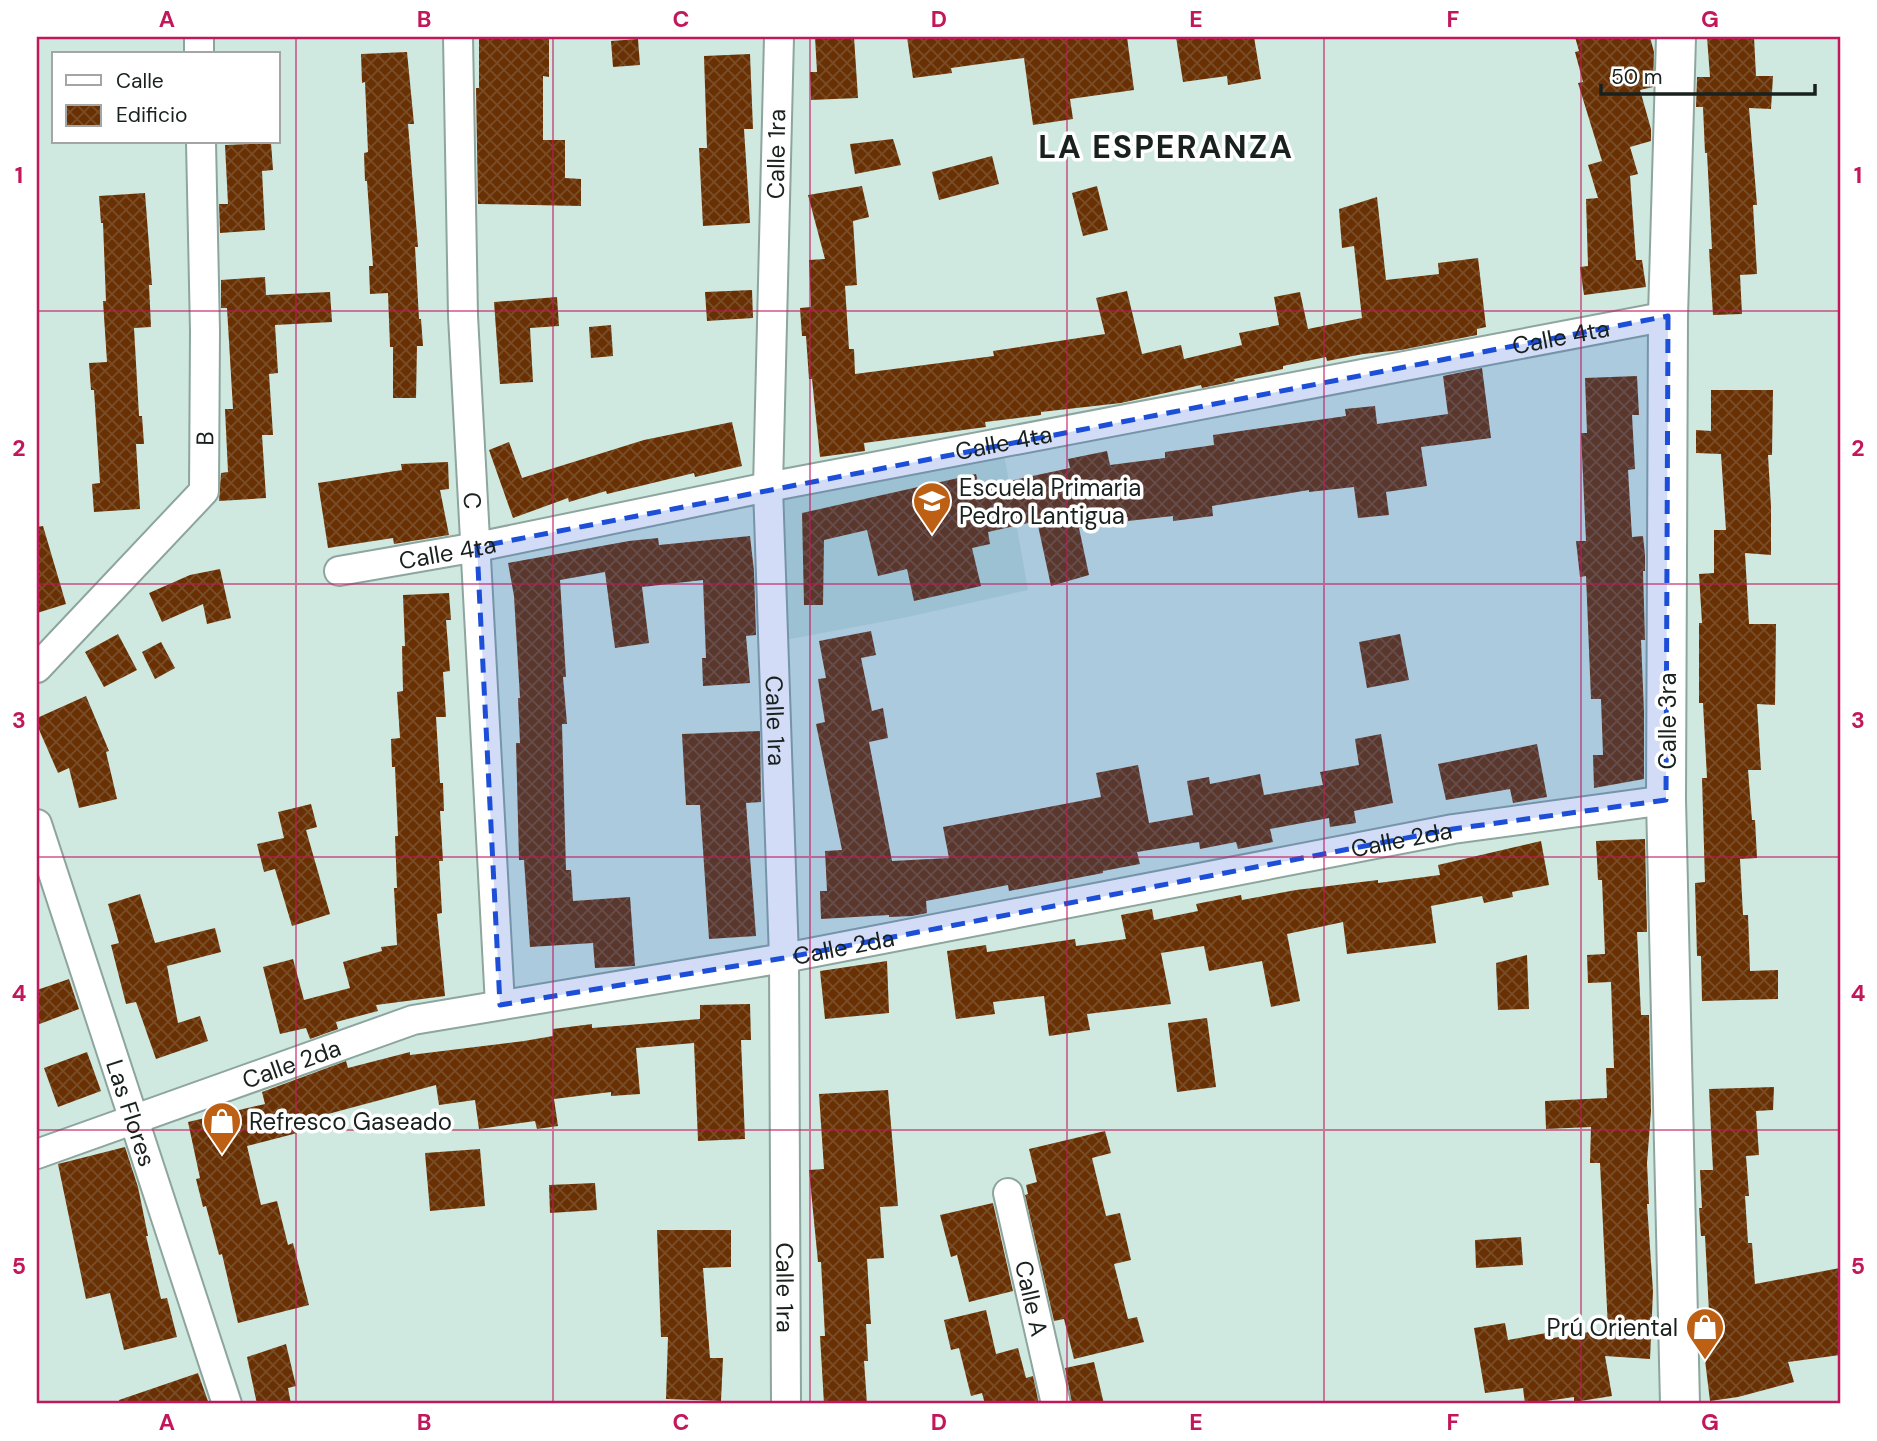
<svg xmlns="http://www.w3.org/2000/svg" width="1877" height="1441" viewBox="0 0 1877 1441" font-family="'DM Sans',sans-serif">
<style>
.built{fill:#bcded3}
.building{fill:url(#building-cross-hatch)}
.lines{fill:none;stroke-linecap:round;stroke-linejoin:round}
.street-casing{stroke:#8da59e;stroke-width:32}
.secondary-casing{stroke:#8da59e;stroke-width:42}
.street{stroke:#fff;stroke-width:28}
.secondary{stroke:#fff;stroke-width:38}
.marked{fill:#1d4ed8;fill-opacity:0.2;stroke:#1d4ed8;stroke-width:5;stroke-dasharray:14 9;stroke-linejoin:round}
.grid{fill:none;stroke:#c2185b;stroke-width:2;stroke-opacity:0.55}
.labels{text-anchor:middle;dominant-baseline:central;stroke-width:7;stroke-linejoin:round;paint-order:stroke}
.street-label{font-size:24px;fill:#18211e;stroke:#fff}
.poi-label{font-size:24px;fill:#18211e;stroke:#fff;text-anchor:start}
.district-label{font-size:32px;font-weight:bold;letter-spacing:2px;fill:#18211e;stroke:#fff}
.neatline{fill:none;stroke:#c2185b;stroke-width:2.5}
.grid-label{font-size:23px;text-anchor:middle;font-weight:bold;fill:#c2185b}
</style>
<defs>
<pattern id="building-cross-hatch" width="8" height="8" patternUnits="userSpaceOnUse" patternTransform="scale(1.75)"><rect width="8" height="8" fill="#693103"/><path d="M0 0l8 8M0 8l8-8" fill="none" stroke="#794d28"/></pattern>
</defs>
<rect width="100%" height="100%" fill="#cfe9e0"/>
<path class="built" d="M1002 443 1028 590 903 618 774 642 768 487Z"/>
<g class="building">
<path d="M479 37H549V77L543 76V140H565V178L581 179V206L478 204 476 88H479Z"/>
<path d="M815 37H854L858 98 811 100 810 72H817Z"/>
<path d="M907 37H1127L1134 90 1070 99 1073 119 1033 125 1024 58 951 68 952 73 913 78Z"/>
<path d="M1176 37H1254L1261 79 1228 85 1227 76 1183 82Z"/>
<path d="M1575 37H1650L1654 52 1653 87 1640 90 1651 129V141L1630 147 1638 174 1630 176 1636 260H1642L1646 287 1584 295 1580 267 1588 266 1586 199 1598 198 1588 165 1602 161 1578 83 1583 82 1575 52 1579 51Z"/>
<path d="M1707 37H1754L1756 76H1773L1771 109 1749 108 1757 205H1753L1757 274 1740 275 1742 314 1713 315 1709 249H1712L1707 153H1705L1703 107H1696L1697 77H1710Z"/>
<path d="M638 39 640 65 613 67 611 41Z"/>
<path d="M407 52 414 124H408L418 247H415L419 319H421L423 346H417L416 398H393V347H390L388 293 370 294 369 266H373L367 181H365L364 153 368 152 365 82 362 83 361 54Z"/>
<path d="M750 54 753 129H744L750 223 703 226 699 148H707L704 56Z"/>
<path d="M893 139 901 165 855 174 850 144Z"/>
<path d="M271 143 273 170 262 171 265 230 220 233 219 204H228L225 145Z"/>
<path d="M992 156 999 184 939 200 932 172Z"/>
<path d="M862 186 869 217 853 221 857 285 845 286 849 349H854L855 374 994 356 993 351 1105 334 1096 298 1127 291 1142 354 1181 345 1184 359 1242 345 1239 333 1279 325 1274 297 1300 292 1308 329 1362 318 1354 246 1342 248 1339 209 1377 197 1386 280 1439 274 1438 263 1478 258 1486 327 1477 329V335L1401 350 1363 354 1327 361 1326 357 1283 366V369L1234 379 1235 381 1202 388 1201 385 1121 403 1041 412V415L985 422 986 427 864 443 865 451 820 457 812 379H809L806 336H802L800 308 811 307 809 260 825 259 808 195Z"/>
<path d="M1097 186 1108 230 1083 236 1072 193Z"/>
<path d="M145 193 152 285H149L151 327 134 328 139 416H142L144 444H136L140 509 94 512 92 484 100 483 94 390H91L89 363 107 362 103 301H106L103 223H101L99 196Z"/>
<path d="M265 277 266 295 330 292 332 322 275 325 278 373 269 374 273 435H262L266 498 219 501 221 473 228 472 225 409H233L227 308H221V280Z"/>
<path d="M752 290 753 318 707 321 705 292Z"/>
<path d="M557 297 559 326 530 328 533 382 500 384 494 302Z"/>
<path d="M611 325 613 356 591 358 589 327Z"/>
<path d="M1482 368 1491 438 1421 447 1427 486 1386 492 1389 515 1358 518 1354 487 1309 492V490L1212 506 1213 516 1173 521V516L1128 521V517L1079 528 1089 575 1051 586 1037 521 988 532 990 544 972 548 981 586 914 601 907 569 878 576 867 530 824 540 823 605H804L802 513 976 474 979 486 1000 483 1070 468 1068 459 1107 451 1110 465 1165 458V452L1214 445 1213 435 1346 416 1345 409 1375 406 1377 424 1448 414 1443 376Z"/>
<path d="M1637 376 1639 415H1632L1635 469 1628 470 1632 537 1643 536 1645 555V571H1643L1645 640H1641L1644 712V779L1594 788 1593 755H1603L1601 699H1591L1586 576 1580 577 1576 541H1586L1581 433H1587L1585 378Z"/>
<path d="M1711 390H1773L1772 455H1768L1771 507V555L1745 553 1749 624H1776L1775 705 1757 704 1761 770H1748L1752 820H1755L1757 858 1740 859 1743 915H1748L1750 971 1778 970V999L1702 1001 1701 956H1697L1695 883 1705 882 1702 778H1707L1703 703H1699V623H1702L1699 574 1714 573V530H1726L1721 454 1696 453V430L1711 431Z"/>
<path d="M732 422 742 466 695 477 694 473 607 494 606 491 569 502 568 498 513 518 489 450 509 442 522 478 644 440Z"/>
<path d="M448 462 449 489 440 490 449 535 394 544 393 538 328 548 318 483 402 470 401 464Z"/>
<path d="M43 526 66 604 37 613V527Z"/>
<path d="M750 536 754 571 756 635 746 636 750 683 703 686 702 658H706L703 580 642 587 649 643 615 648 605 572 560 580 566 677H563L567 724H562L566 870H571L573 901 630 897 635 966 595 968 593 943 530 947 524 860H519L516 743H520L518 698H520L514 596 508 563 629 541 658 538 659 545Z"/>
<path d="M220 569 231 618 207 624 203 604 162 622 149 593 190 575Z"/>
<path d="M449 593 451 620H446L450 671 443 672 446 717H436L440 783H443L444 811H440L443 861H439L442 913 437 914 445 996 376 1005 378 1011 336 1022 338 1029 310 1039 306 1028 280 1034 263 967 293 959 304 1000 350 988 343 962 382 951 381 947 397 945 394 888H397L395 836H398L395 767H392L391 739 400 738 397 692 403 691 402 646H405L403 595Z"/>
<path d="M871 631 876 655 861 658 872 711 883 708 888 738 869 742 892 861 949 858 943 827 1101 797 1096 773 1138 765 1149 823 1193 815 1187 781 1209 777 1210 784 1260 774 1264 795 1323 785 1320 772 1359 765 1355 739 1381 734 1393 803 1354 811 1356 823 1330 827 1329 818 1270 829 1273 842 1238 849 1236 842 1200 849 1199 842 1137 852 1140 864 1103 871V873L1009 891 1008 885 926 901 927 913 912 916 889 917V915L821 919 820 891H827L825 851 842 850 816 724 825 722 818 679 826 678 819 641Z"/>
<path d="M118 634 137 670 104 687 85 652Z"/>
<path d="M1400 634 1409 680 1367 688 1359 642Z"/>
<path d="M161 642 175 668 155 679 142 652Z"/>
<path d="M86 696 109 751 106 752 117 799 79 808 69 768 58 773 37 725V718Z"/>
<path d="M760 731 761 802 746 803 756 936 709 939 700 805H686L682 734Z"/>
<path d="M1537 744 1547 797 1513 803 1510 789 1446 800 1438 764Z"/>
<path d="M311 804 317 827 306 830 330 914 292 926 275 869 264 872 257 844 284 838 278 812Z"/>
<path d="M1645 839 1647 932H1637L1641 1015H1649L1651 1111 1647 1163 1649 1204H1647L1653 1291 1650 1359 1605 1356 1612 1396 1574 1402V1397L1525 1404 1523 1388 1485 1393 1474 1328 1505 1323 1508 1340 1552 1332 1553 1338 1608 1329 1600 1163H1590L1591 1127 1546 1129 1545 1101 1607 1098 1606 1068H1614L1611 982 1588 983 1587 955 1605 954 1602 880H1598L1596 841Z"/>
<path d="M1541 841 1549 885 1512 892 1513 897 1484 903 1482 896 1431 906 1436 943 1347 954 1343 922 1287 934 1300 1001 1271 1007 1262 961 1209 971 1204 946 1161 953 1171 1004 1087 1014 1090 1030 1049 1036 1044 996 993 1002 995 1014 956 1019 947 951 986 945 987 952 1075 939 1076 946 1126 939 1121 915 1152 909 1154 920 1198 911 1196 904 1241 895 1242 900 1296 890 1378 880V883L1440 875 1438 865Z"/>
<path d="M140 894 155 943 215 928 221 952 167 966 178 1023 200 1016 208 1041 156 1059 136 1002 126 1004 111 945 119 943 108 904Z"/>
<path d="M1527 955 1529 1009 1498 1010 1496 963Z"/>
<path d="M887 961 889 1013 825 1019 820 971Z"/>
<path d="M69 979 79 1009 37 1025V990Z"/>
<path d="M750 1004 751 1040H741L745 1139 698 1141 694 1043 636 1048 640 1094 611 1096V1092L554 1099 558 1126 537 1129 535 1121 479 1129 475 1100 439 1105 436 1085 302 1121 305 1131 247 1146 261 1205 277 1201 288 1245 293 1243 309 1305 238 1323 222 1254 219 1255 206 1206 203 1207 196 1179 200 1178 188 1122 265 1104 262 1092 346 1061 348 1068 410 1052V1055L524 1041 553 1036V1029L592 1024V1028L700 1019V1005Z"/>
<path d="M1207 1018 1216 1087 1177 1092 1168 1023Z"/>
<path d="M87 1052 101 1091 58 1107 44 1068Z"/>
<path d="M1774 1087 1773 1110 1756 1111 1759 1155 1746 1156 1749 1196H1745L1748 1243H1752L1755 1284 1840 1268V1355L1788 1362 1794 1382 1738 1397 1710 1401 1700 1319V1313L1709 1312 1705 1236H1701L1699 1208H1702L1700 1170H1713L1709 1089Z"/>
<path d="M888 1090 898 1206 880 1207 884 1258 867 1259 871 1324H866L868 1361H864L867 1404H824L820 1336H825L821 1262H818L809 1170 824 1169 819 1094Z"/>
<path d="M1105 1131 1111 1153 1092 1158 1106 1216 1120 1213 1131 1260 1114 1264 1128 1319 1137 1317 1144 1342 1074 1359 1064 1319 1054 1321 1025 1195 1028 1194 1026 1185 1037 1182 1029 1149Z"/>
<path d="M125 1147 138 1187 148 1236H146L161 1299 167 1298 177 1337 124 1350 110 1293 86 1299 58 1164Z"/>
<path d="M480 1149 485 1206 430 1211 425 1153Z"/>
<path d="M595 1183 597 1210 550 1213 549 1185Z"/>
<path d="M993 1203 1013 1291 969 1302 957 1255 951 1257 940 1215Z"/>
<path d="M657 1230H731V1267L703 1268 710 1358H723L721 1401 666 1399 668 1337H661Z"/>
<path d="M1521 1237 1523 1265 1476 1268 1475 1240Z"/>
<path d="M986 1310 996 1354 1018 1348 1026 1378 1033 1376 1039 1404H985L982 1393 971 1396 959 1348 951 1350 944 1320Z"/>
<path d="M286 1344 296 1386 288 1388 291 1404H257L247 1357Z"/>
<path d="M1094 1362 1104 1404H1072L1065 1368Z"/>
<path d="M198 1373 209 1404H120L119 1400Z"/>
</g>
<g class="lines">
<defs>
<g id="street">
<path d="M199 37V54"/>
<path id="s1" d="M458 37 463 316 500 1005"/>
<path id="s2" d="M779 37 768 487 784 958 786 1404"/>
<path id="s3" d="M339 571 477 547 768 487 1668 316"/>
<path id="s4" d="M37 668 204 491 205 331 201 142"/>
<path id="s5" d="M37 824 227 1404"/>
<path id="s6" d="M37 1154 413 1020 784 958 1453 829 1666 800"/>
<path id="s7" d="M1008 1193 1056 1404"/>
</g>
<path id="secondary" d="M1676 37 1668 316 1666 800 1680 1404"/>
</defs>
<use href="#street" class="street-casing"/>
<use href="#secondary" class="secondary-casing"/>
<use href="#street" class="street"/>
<use href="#secondary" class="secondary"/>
</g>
<path class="marked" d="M1668 316 1666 800 1453 829 784 958 500 1005 477 547Z"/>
<path class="grid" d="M296 37V1404M553 37V1404M810 37V1404M1067 37V1404M1324 37V1404M1581 37V1404M37 311H1840M37 584H1840M37 857H1840M37 1130H1840"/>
<defs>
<symbol id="school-pin" viewBox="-11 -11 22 30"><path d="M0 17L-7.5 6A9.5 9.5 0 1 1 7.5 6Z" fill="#be6013" stroke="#fff"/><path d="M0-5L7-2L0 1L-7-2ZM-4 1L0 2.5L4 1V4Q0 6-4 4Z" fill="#fff"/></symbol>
<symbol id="shop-pin" viewBox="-11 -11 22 30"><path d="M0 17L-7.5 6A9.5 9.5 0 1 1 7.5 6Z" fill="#be6013" stroke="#fff"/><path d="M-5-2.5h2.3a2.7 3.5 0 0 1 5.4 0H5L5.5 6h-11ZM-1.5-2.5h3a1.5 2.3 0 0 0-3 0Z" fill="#fff"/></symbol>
</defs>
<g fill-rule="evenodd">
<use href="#school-pin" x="910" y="479" width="44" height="60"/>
<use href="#shop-pin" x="200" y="1099" width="44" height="60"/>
<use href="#shop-pin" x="1683" y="1305" width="44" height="60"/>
</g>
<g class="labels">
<g class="street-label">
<text transform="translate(776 154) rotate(-89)">Calle 1ra</text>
<text stroke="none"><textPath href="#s3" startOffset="1244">Calle 4ta</textPath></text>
<text stroke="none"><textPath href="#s4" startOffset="296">B</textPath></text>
<text stroke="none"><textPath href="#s3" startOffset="677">Calle 4ta</textPath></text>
<text stroke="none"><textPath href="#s1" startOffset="464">C</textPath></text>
<text stroke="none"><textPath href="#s3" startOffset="110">Calle 4ta</textPath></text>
<text stroke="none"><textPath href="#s2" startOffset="684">Calle 1ra</textPath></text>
<text transform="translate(1667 721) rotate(-90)">Calle 3ra</text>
<text stroke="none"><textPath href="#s6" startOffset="1404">Calle 2da</textPath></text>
<text stroke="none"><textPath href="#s6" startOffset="836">Calle 2da</textPath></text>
<text stroke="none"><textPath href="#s6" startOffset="270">Calle 2da</textPath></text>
<text stroke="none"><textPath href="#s5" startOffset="304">Las Flores</textPath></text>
<text stroke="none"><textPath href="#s2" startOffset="1251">Calle 1ra</textPath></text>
<text stroke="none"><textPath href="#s7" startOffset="108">Calle A</textPath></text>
</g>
<g class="poi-label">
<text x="959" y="487">Escuela Primaria<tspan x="959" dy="28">Pedro Lantigua</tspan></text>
<text x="249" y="1121">Refresco Gaseado</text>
<text x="1678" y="1327" text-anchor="end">Prú Oriental</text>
</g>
<g class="district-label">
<text x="1166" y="147">LA ESPERANZA</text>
</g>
</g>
<rect width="1877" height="1441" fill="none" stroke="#ffffff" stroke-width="77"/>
<rect x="52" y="52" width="228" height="91" fill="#ffffff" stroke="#a3a6a5" stroke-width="2"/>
<rect x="66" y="75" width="35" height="10" fill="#ffffff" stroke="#a3a6a5" stroke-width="2"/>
<text x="116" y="88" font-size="21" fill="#18211e">Calle</text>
<rect x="66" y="105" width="35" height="21" fill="url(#building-cross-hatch)" stroke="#a3a6a5" stroke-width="2"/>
<text x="116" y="122" font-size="21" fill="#18211e">Edificio</text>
<path d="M1601 84v10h214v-10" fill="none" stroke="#18211e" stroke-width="3.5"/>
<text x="1611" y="84" font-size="21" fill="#18211e" stroke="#ffffff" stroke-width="5" paint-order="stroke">50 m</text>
<rect x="38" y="38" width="1801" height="1364" class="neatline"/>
<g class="grid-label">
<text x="167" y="27">A</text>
<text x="424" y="27">B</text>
<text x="681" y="27">C</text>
<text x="939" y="27">D</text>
<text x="1196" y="27">E</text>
<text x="1453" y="27">F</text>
<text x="1710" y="27">G</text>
<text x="19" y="183">1</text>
<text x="1858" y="183">1</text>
<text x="19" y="456">2</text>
<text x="1858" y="456">2</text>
<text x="19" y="728">3</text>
<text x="1858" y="728">3</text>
<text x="19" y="1001">4</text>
<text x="1858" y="1001">4</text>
<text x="19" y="1274">5</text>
<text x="1858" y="1274">5</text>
<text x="167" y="1430">A</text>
<text x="424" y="1430">B</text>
<text x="681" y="1430">C</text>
<text x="939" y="1430">D</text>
<text x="1196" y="1430">E</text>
<text x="1453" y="1430">F</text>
<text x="1710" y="1430">G</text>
</g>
</svg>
